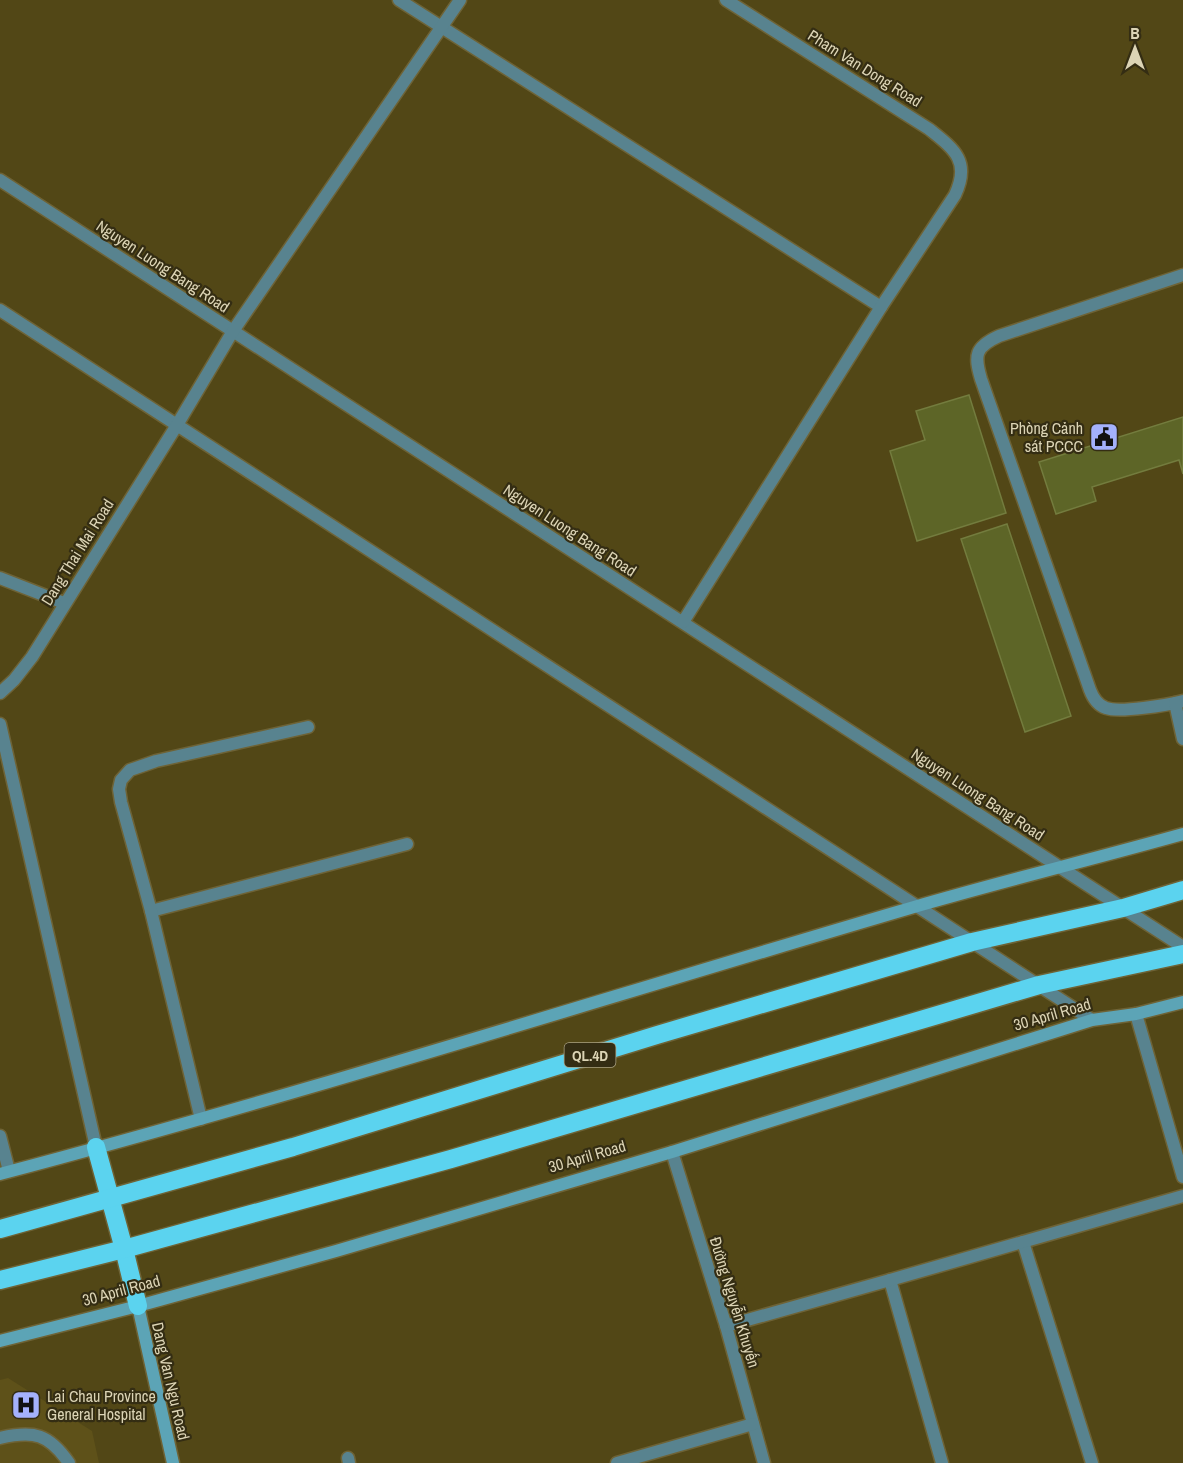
<svg xmlns="http://www.w3.org/2000/svg" width="1183" height="1463" viewBox="0 0 1183 1463" font-family="'Archivo Narrow',sans-serif">
<rect width="100%" height="100%" fill="#524716"/>
<path fill="#5e5119" d="M 8,1378 L 92,1431 L 99,1463 L 0,1463 L 0,1380 Z"/>
<g fill="#5d6527" stroke="#737c3e" stroke-width="1.5">
<path d="M 969,395 L 1006,513 L 917,541 L 890,451 L 925,440 L 916,411 Z"/>
<path d="M 1183,417 L 1183,474 L 1179,460 L 1092,487 L 1096,501 L 1056,514 L 1039,462 Z"/>
<path d="M 1007,524 L 1071,716 L 1025,732 L 961,539 Z"/>
</g>
<g fill="none" stroke-linecap="round" stroke-linejoin="round">
<g stroke="#6e6336" stroke-width="15">
<g id="lane">
<path d="M 1183,275 L 999,336 C 975,347 974,355 981,379 L 1090,690 C 1093,698 1097,705 1106,708 C 1120,713 1167,705 1183,701"/>
<path d="M 0,578 L 64,603"/>
<path d="M 1175,703 L 1183,739"/>
<path d="M 151,911 L 407,844"/>
<path d="M 201,1119 L 151,911 L 121,802 L 119,789 L 121,780 L 130,770 L 156,761 L 308,727"/>
<path d="M 0,1136 L 9,1171"/>
<path d="M 0,1438 C 34,1430 49,1434 69,1463"/>
</g>
</g>
<g stroke="#6e6336" stroke-width="15">
<g id="street">
<path d="M 399,0 L 881,307"/>
<path d="M 0,180 L 1183,947"/>
<path d="M 0,310 L 1092,1020"/>
<path d="M 683,622 L 881,307 L 955,195 C 971,161 954,149 929,129 L 726,0"/>
<path d="M 0,693 L 14,680 L 32,657 L 177,425 L 233,331 L 460,0"/>
<path d="M 0,724 L 96,1147"/>
<path d="M 1136,1014 L 1183,1177"/>
<path d="M 672,1152 L 726,1326 L 764,1463"/>
<path d="M 1023,1242 L 1092,1463"/>
<path d="M 890,1280 L 942,1463"/>
<path d="M 726,1326 L 890,1280 L 1183,1196"/>
<path d="M 348,1458 L 349,1463"/>
<path d="M 617,1463 L 753,1424"/>
</g>
</g>
<g stroke="#6e6336" stroke-width="15">
<g id="secondary">
<path d="M 0,1174 C 307,1093 610,996 914,907 C 1003,881 1094,859 1183,834"/>
<path d="M 138,1306 L 173,1463"/>
<path d="M 0,1341 L 138,1306 L 336,1251 L 672,1152 L 1092,1020 L 1136,1014 L 1183,1002"/>
</g>
</g>
<g stroke="#6e6336" stroke-width="21">
<g id="highway">
<path d="M 96,1147 L 124,1249 L 138,1306"/>
<path d="M 0,1229 L 293,1147 L 657,1035 L 972,942 L 1123,908 L 1183,890"/>
<path d="M 0,1280 L 124,1249 L 451,1159 L 1039,985 L 1183,954"/>
</g>
</g>
<use href="#lane" stroke="#58838f" stroke-width="12"/>
<use href="#street" stroke="#58838f" stroke-width="12"/>
<use href="#secondary" stroke="#5ca4b6" stroke-width="12"/>
<use href="#highway" stroke="#5bd3ef" stroke-width="18"/>
</g>
<defs>
<g id="civic-square" transform="scale(1.5)"><rect x="-9" y="-9" width="18" height="18" rx="4" fill="#a4b1fc" stroke="#342d13"/><path d="M-.6-6.5H3V-4.5H.6V-3L4-1V1h2V6H-6V1h2V-1L-.6-3ZM-1.2 2.5V6h2.4V2.5Z" fill="#111"/></g>
<g id="hospital-square" transform="scale(1.5)"><rect x="-9" y="-9" width="18" height="18" rx="4" fill="#a4b1fc" stroke="#342d13"/><path d="M-5-5h3v3.5h4V-5h3V5h-3V1.5h-4V5h-3Z" fill="#111"/></g>
</defs>
<g fill-rule="evenodd">
<use href="#civic-square" x="1104" y="437"/>
<use href="#hospital-square" x="26" y="1405"/>
</g>
<g text-anchor="middle" dominant-baseline="central" stroke-width="4.5" stroke-linejoin="round" paint-order="stroke">
<rect fill="#342d13" stroke="#aaa284" stroke-width="1.5" x="564.5" y="1043" width="51" height="24" rx="4.5"/>
<g font-size="15" font-weight="bold" fill="#dcd4b5">
<text x="590" y="1055">QL.4D</text>
</g>
<g font-size="16" fill="#dcd4b5" stroke="#342d13">
<text transform="translate(865 68) rotate(32)">Pham Van Dong Road</text>
<text transform="translate(163 266) rotate(33)">Nguyen Luong Bang Road</text>
<text transform="translate(570 530) rotate(33)">Nguyen Luong Bang Road</text>
<text transform="translate(77 552) rotate(-58)">Dang Thai Mai Road</text>
<text transform="translate(978 794) rotate(33)">Nguyen Luong Bang Road</text>
<text transform="translate(1052 1014) rotate(-16)">30 April Road</text>
<text transform="translate(587 1156) rotate(-16)">30 April Road</text>
<text transform="translate(121 1290) rotate(-15)">30 April Road</text>
<text transform="translate(735 1302) rotate(73)">Đường Nguyễn Khuyến</text>
<text transform="translate(171 1381) rotate(77)">Dang Van Ngu Road</text>
</g>
<g font-size="16" fill="#dcd4b5" stroke="#342d13" text-anchor="end">
<text x="1083" y="428">Phòng Cảnh<tspan x="1083" dy="18">sát PCCC</tspan></text>
<text x="47" y="1396" text-anchor="start">Lai Chau Province<tspan x="47" dy="18">General Hospital</tspan></text>
</g>
</g>
<g transform="translate(1135 48)" stroke="#342d13" stroke-width="4.5" paint-order="stroke">
<path d="M0-4.5L10 22L0 15L-10 22Z" fill="#dcd4b5"/>
<text y="-9" font-size="16" font-weight="bold" text-anchor="middle" fill="#dcd4b5">B</text>
</g>
</svg>
